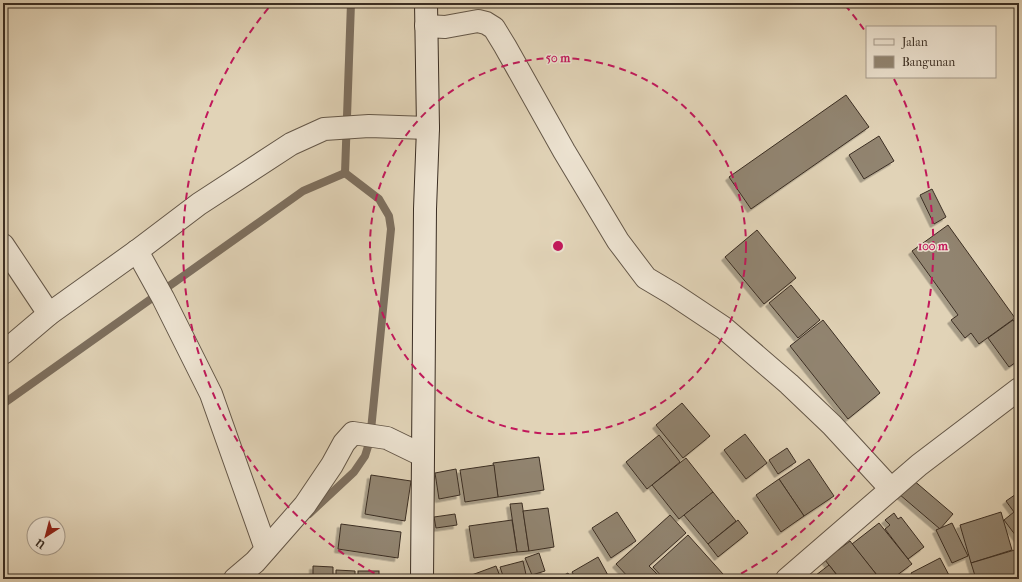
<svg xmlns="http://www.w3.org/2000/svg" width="1022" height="582" viewBox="0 0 1022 582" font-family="'IM FELL French Canon',serif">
<defs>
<filter id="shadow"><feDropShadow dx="-3.5" dy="3.5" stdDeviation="0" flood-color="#0004"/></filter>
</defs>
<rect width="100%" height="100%" fill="#e1d3b7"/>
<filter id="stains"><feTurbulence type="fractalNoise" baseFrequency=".005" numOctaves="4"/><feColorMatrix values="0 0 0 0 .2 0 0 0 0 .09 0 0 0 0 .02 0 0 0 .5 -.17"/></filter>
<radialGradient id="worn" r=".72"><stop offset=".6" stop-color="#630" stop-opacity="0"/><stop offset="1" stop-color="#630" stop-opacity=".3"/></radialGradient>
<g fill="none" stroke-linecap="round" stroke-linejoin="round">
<g stroke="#7d6f5e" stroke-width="8">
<path d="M 345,173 L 351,3"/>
<path d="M 3,404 L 303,191 L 345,173"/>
<path d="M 309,514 L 354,472 L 365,456 L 370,440 L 391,229 L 389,216 L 379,199 L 345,173"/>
</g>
</g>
<g fill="#918470" stroke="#3b2e23" filter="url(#shadow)">
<path d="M 846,95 L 869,127 L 751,209 L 729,177 Z"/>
<path d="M 879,136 L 894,161 L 864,179 L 849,155 Z"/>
<path d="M 932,189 L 946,217 L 934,224 L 920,195 Z"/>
<path d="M 948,225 L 1015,318 L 979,344 L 971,333 L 965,338 L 951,320 L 958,315 L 912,251 Z"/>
<path d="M 757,230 L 796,278 L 764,304 L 725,257 Z"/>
<path d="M 791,285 L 820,320 L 798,338 L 769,303 Z"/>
<path d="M 823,320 L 880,393 L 848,419 L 790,346 Z"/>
<path d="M 1013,320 L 1019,328 L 1019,360 L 1009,367 L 988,338 Z"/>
<path d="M 682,403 L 710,436 L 683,458 L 656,425 Z"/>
<path d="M 745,434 L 767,463 L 746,479 L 724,450 Z"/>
<path d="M 659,435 L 680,462 L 647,489 L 626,462 Z"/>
<path d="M 787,448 L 796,462 L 778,474 L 769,460 Z"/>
<path d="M 539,457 L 544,490 L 498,497 L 493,463 Z"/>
<path d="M 686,458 L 713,492 L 679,519 L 652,485 Z"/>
<path d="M 809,459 L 834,496 L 804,516 L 779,479 Z"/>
<path d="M 494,465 L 498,497 L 465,502 L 460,470 Z"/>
<path d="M 456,469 L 460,495 L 439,499 L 435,473 Z"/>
<path d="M 371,475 L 411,481 L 405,521 L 365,514 Z"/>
<path d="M 779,479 L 804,516 L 781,532 L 756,495 Z"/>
<path d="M 912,479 L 953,514 L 940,529 L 899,494 Z"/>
<path d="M 713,492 L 736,521 L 708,544 L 684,515 Z"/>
<path d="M 1019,492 L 1019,540 L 1004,520 L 1014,512 L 1006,501 Z"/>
<path d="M 522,503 L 529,551 L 517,552 L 510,504 Z"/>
<path d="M 548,508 L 554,547 L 529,551 L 523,511 Z"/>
<path d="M 617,512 L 636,541 L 611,558 L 592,528 Z"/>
<path d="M 1001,512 L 1012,550 L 971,563 L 960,525 Z"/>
<path d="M 894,513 L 898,519 L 901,517 L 924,547 L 908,559 L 885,529 L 890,525 L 885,520 Z"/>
<path d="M 455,514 L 457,525 L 436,528 L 434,517 Z"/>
<path d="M 670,515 L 686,533 L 649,566 L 662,579 L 630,579 L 616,564 Z"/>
<path d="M 512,520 L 517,552 L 474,558 L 469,526 Z"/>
<path d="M 738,520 L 748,533 L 718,557 L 708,544 Z"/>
<path d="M 879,523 L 912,564 L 892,579 L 880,579 L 852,544 Z"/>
<path d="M 952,523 L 968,556 L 952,563 L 936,530 Z"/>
<path d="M 341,524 L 401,532 L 398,558 L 338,549 Z"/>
<path d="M 688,535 L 723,574 L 718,579 L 664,579 L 653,567 Z"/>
<path d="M 850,541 L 880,579 L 840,579 L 825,560 Z"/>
<path d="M 1018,549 L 1019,579 L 976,579 L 971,563 Z"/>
<path d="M 539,553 L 545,571 L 532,575 L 525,558 Z"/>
<path d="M 598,557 L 610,579 L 576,579 L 572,572 Z"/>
<path d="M 940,558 L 951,579 L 914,579 L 911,573 Z"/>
<path d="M 523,561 L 527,579 L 504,579 L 500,567 Z"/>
<path d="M 829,565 L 840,579 L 811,579 Z"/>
<path d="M 313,566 L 333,567 L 333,579 L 313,579 Z"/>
<path d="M 496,566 L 501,579 L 470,579 L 469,576 Z"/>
<path d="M 336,570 L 355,571 L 355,579 L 336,579 Z"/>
<rect x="358" y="571" width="21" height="8"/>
<path d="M 568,573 L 571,579 L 557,579 Z"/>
</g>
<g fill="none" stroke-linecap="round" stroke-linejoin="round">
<g stroke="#645748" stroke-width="24">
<g id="street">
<path d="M 426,26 L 445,27 L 478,21 L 486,23 L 494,28 L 505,46 L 564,151 L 618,241 L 646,278 L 673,294 L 724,328 L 789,384 L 832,425 L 891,489"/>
<path d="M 3,245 L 49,314"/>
<path d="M 137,251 L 163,298 L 211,394 L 266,549"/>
<path d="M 3,353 L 49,314 L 137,251 L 199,204 L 291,144 L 324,129 L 369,126 L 428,128"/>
<path d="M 235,579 L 255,562 L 305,505 L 332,465 L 344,443 L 353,433 L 387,438 L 422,455"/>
<path d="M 787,579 L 919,465 L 1019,389"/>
</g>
</g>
<g stroke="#3b2e23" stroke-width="24">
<path id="secondary" d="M 422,579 L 425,209 L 428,128 L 426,3"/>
</g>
<use href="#street" stroke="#ece2d0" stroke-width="22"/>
<use href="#secondary" stroke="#ece2d0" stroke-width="22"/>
</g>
<g fill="none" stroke="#c2185b" stroke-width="2" stroke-dasharray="7 5">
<circle cx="558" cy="246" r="188"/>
<path d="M385 579A375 375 0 0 1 271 5M845 5A375 375 0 0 1 865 31M894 79A375 375 0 0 1 731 579"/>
</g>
<circle cx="558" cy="246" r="6" fill="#c2185b" stroke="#ece2d0" stroke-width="2"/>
<g font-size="12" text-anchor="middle" font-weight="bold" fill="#c2185b" stroke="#ece2d0" stroke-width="3" stroke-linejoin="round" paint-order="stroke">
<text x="558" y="62">50 m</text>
<text x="933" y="250">100 m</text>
</g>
<rect width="1022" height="582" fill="none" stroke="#e1d3b7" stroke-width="16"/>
<rect x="4" y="4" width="1014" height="574" fill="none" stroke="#3b2e23" stroke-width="2"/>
<rect x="8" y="8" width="1006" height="566" fill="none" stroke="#3b2e23"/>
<rect x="866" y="26" width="130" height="52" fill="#ece2d0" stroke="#a59a8b"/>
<rect x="874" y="39" width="20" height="6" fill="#ece2d0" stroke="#a59a8b"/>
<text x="902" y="46" font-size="12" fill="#3b2e23">Jalan</text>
<rect x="874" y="56" width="20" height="12" fill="#918470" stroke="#a59a8b"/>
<text x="902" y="66" font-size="12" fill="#3b2e23">Bangunan</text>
<g transform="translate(46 536) rotate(216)"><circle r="19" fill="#ece2d0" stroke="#a59a8b"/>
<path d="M0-3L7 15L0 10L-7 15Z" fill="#8f2418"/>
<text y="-6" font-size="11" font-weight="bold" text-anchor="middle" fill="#3b2e23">U</text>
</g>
<rect width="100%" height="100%" filter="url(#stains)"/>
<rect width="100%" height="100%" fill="url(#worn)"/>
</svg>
